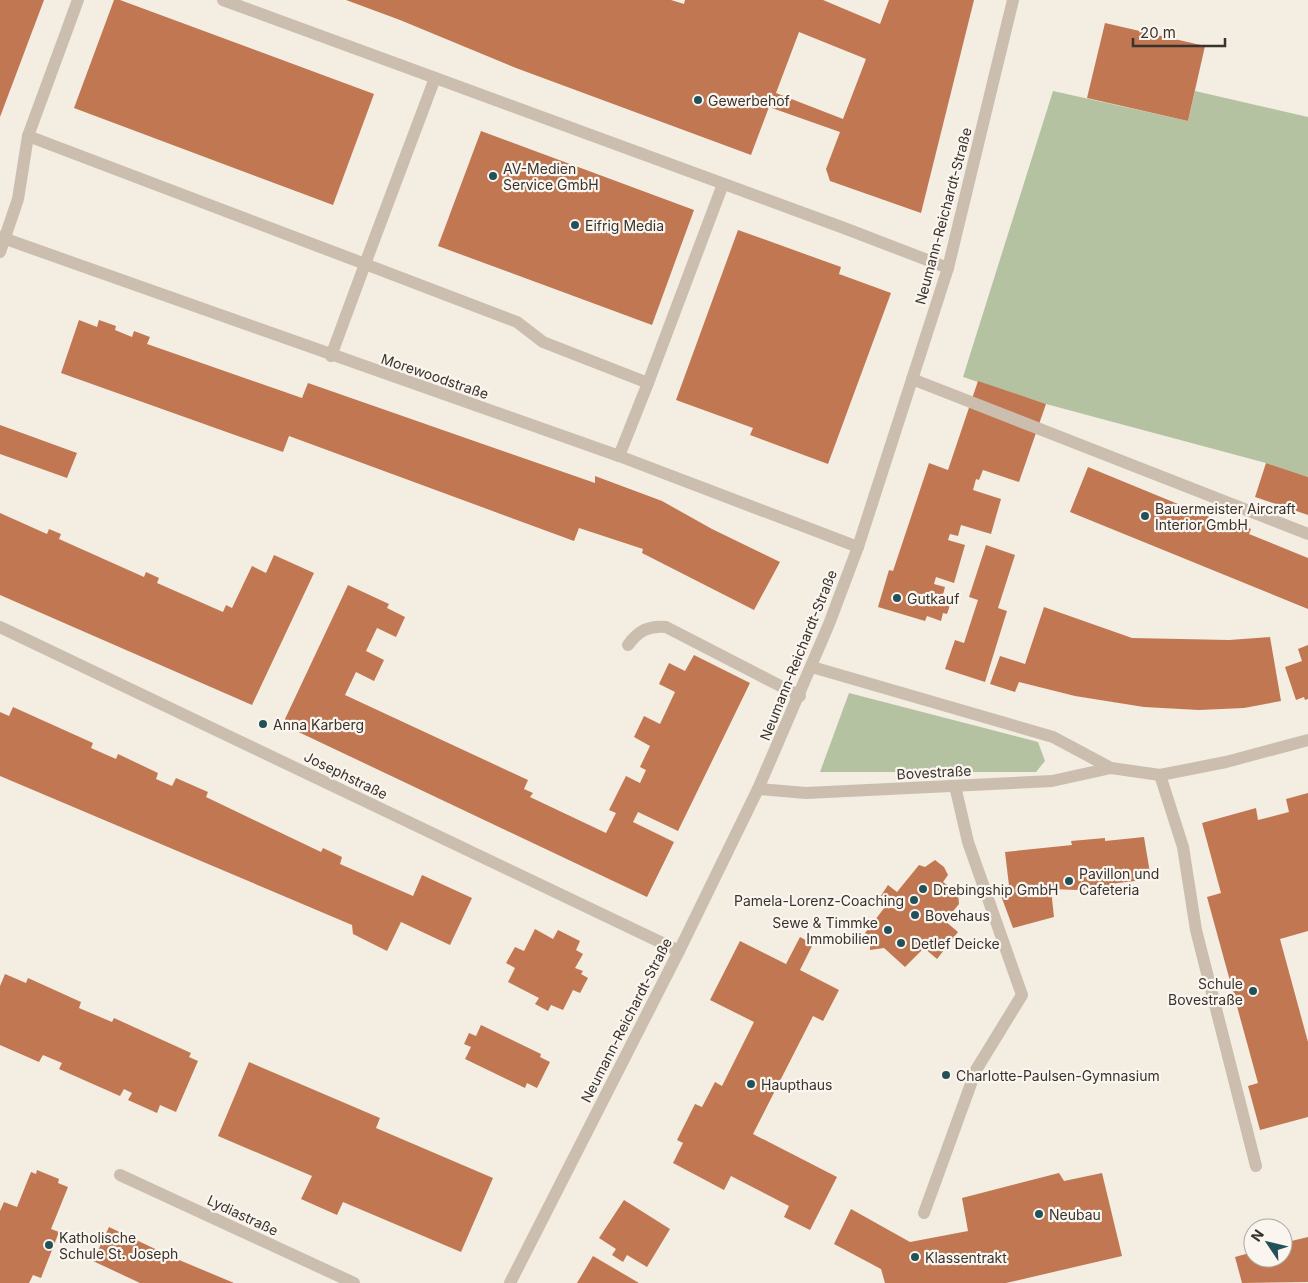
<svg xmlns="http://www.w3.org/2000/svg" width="1308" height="1283" viewBox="0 0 1308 1283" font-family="Inter,sans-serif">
<rect width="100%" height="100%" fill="#f3ede2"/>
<g fill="#b4c2a2">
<path d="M 1053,91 L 1188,121 L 1195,91 L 1308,117 L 1308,477 L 1266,463 L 1046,404 L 963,377 Z"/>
<path d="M 849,693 L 1038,742 L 1045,761 L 1036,772 L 820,772 Z"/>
</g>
<g fill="#c17852" fill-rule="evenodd">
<path d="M 0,0 L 44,0 L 0,117 Z"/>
<path d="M 114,0 L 120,0 L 374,94 L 333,205 L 74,108 Z"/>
<path d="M 346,0 L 671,0 L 684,4 L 685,0 L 823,0 L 880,24 L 889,0 L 974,0 L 921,213 L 830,181 L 826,169 L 840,132 L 769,107 L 751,155 L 516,68 L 400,20 ZM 799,32 L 866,59 L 843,119 L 776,93 Z"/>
<path d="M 1105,23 L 1205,46 L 1188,121 L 1087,98 Z"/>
<path d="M 481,131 L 694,210 L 652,325 L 438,246 Z"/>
<path d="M 738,230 L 841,267 L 839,274 L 891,293 L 828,464 L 750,435 L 753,428 L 676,400 Z"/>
<path d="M 79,320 L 97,327 L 99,320 L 116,326 L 115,330 L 132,337 L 134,331 L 150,337 L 147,344 L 302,398 L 308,383 L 595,483 L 595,476 L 662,501 L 712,529 L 780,562 L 754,610 L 642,553 L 643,549 L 579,528 L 574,541 L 289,436 L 283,452 L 61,373 Z"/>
<path d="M 978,381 L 1046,404 L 1019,482 L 983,470 L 979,480 L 976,479 L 973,490 L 1001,499 L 991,534 L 961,525 L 958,536 L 950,534 L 948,540 L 965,545 L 954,583 L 936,577 L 934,584 L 945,587 L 941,602 L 950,605 L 947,614 L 943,613 L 941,621 L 927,616 L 925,621 L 878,607 L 889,570 L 893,571 L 929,463 L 948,470 Z"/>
<path d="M 0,425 L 77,453 L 67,478 L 0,454 Z"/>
<path d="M 1266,463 L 1308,477 L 1308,515 L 1255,497 Z"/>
<path d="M 1088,467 L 1229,525 L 1231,521 L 1251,529 L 1249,534 L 1308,558 L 1308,609 L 1070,512 Z"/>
<path d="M 0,513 L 47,534 L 49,529 L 61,534 L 59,539 L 144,577 L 146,572 L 159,578 L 157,583 L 223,612 L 226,605 L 232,608 L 252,566 L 266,573 L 274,555 L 314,573 L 252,705 L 0,595 Z"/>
<path d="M 986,545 L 1015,555 L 998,608 L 1007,611 L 985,682 L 945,669 L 955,640 L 964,643 L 978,600 L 969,597 Z"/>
<path d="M 348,585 L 389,604 L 387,608 L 405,617 L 396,637 L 377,628 L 366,651 L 384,660 L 374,681 L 356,672 L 345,695 L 528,780 L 524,789 L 533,793 L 530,797 L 606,833 L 616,813 L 609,810 L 626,776 L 640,783 L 646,770 L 640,767 L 650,746 L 634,737 L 644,716 L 660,724 L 675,692 L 659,684 L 669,663 L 685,671 L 694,655 L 750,683 L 678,831 L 638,812 L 633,822 L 674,842 L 647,897 L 290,728 L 285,719 Z"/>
<path d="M 1044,607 L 1132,638 L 1229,640 L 1270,637 L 1281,701 L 1244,708 L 1199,710 L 1144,707 L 1075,696 L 1019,682 L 1015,692 L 990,684 L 1000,656 L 1025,664 Z"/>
<path d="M 1308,645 L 1308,699 L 1305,700 L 1304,697 L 1296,700 L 1285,667 L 1302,661 L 1298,649 Z"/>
<path d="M 13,707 L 93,743 L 91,748 L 116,759 L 118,754 L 158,773 L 156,779 L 172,786 L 176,778 L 208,792 L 206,797 L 321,852 L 323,848 L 342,857 L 340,864 L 413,896 L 422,875 L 472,898 L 450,945 L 401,922 L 387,951 L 353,934 L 352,925 L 0,776 L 0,712 L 9,716 Z"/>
<path d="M 1308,793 L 1308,931 L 1280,939 L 1308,1042 L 1308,1117 L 1260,1130 L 1248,1086 L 1258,1083 L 1207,897 L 1221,893 L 1202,823 L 1256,808 L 1258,820 L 1289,812 L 1286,799 Z"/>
<path d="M 1144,837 L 1151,879 L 1110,884 L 1110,887 L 1077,890 L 1051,889 L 1054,917 L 1013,928 L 1000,893 L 1010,894 L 1005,852 L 1072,845 L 1071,841 L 1105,838 L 1105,841 Z"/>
<path d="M 935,860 L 944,867 L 948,875 L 943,882 L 958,893 L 959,904 L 945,921 L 958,932 L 937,959 L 924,948 L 905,967 L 884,948 L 870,950 L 870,938 L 865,933 L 888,903 L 880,897 L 888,885 L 897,892 L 919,865 L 925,867 Z"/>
<path d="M 535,929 L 553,939 L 558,930 L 580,941 L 576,950 L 583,954 L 575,968 L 583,971 L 581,974 L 588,978 L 580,993 L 573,990 L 563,1010 L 551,1005 L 548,1011 L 535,1004 L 539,998 L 508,982 L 515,968 L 506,963 L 515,947 L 524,951 Z"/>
<path d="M 800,937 L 813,944 L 800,970 L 839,990 L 823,1021 L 813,1016 L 753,1134 L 837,1177 L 810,1230 L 784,1217 L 789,1206 L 731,1176 L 724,1190 L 673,1163 L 683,1143 L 677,1140 L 695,1104 L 702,1107 L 715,1082 L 722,1086 L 754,1022 L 710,1000 L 740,941 L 786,964 Z"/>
<path d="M 5,974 L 26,983 L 28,978 L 81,1002 L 79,1008 L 112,1022 L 114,1018 L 191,1053 L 189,1057 L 198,1061 L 176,1112 L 160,1105 L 157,1113 L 128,1100 L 132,1093 L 124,1089 L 120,1096 L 59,1069 L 62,1063 L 43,1055 L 39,1062 L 0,1045 L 0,986 Z"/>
<path d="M 481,1025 L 541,1054 L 540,1057 L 550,1062 L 537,1088 L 527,1083 L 525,1088 L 465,1059 L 471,1047 L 464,1044 L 469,1033 L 476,1036 Z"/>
<path d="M 249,1062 L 380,1118 L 376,1128 L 493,1178 L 461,1252 L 343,1202 L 337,1215 L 301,1199 L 312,1176 L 218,1136 Z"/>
<path d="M 37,1170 L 59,1179 L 58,1183 L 68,1187 L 51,1229 L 59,1232 L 41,1278 L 33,1275 L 29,1283 L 0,1283 L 0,1211 L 4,1202 L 17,1207 L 31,1172 L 36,1174 Z"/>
<path d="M 1059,1173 L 1064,1181 L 1102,1173 L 1122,1256 L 1006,1283 L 885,1283 L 881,1269 L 834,1244 L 851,1209 L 910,1242 L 968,1231 L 962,1198 Z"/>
<path d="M 624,1200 L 670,1229 L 647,1267 L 627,1255 L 623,1262 L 612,1255 L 616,1249 L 599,1238 Z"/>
<path d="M 109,1227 L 172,1257 L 234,1283 L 140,1283 L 93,1261 Z"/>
<path d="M 1308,1237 L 1308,1282 L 1242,1283 L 1235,1257 L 1253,1252 L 1253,1258 L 1283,1258 L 1283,1243 Z"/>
<path d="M 593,1256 L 639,1283 L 577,1283 Z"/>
</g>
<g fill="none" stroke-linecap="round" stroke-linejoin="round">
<g stroke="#cbbeae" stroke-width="12">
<path d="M 223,0 L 844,228 L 948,268"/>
<path d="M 435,78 L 365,264 L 517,322 L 543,342 L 648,383 L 619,456"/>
<path d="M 28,136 L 365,264 L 331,356"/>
<path d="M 0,237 L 619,456 L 858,547"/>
<path d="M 0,252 L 18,199 L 28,136 L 78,0"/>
<path d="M 912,379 L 1308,534"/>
<path d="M 648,383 L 723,184"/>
<path d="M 0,627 L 679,951"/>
<path d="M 628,645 C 638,631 649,625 666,627 L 800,696"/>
<path d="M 812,667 L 1053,737 L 1111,768"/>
<path d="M 1160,775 L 1183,847 L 1196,930 L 1256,1166"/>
<path d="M 758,789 L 806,793 L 1052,781 L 1111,768 L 1160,775 L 1226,762 L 1308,740"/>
<path d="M 120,1175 L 354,1283"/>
<path d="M 924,1213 L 976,1070 L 1022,995 L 968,842 L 955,786"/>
<path d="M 510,1283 L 679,951 L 758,789 L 829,624 L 858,547 L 948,268 L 1013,0"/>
</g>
</g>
<g fill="#23515a" stroke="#faf6ef" stroke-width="2">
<circle cx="698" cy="100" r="5"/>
<circle cx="493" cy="176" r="5"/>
<circle cx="575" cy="225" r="5"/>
<circle cx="1145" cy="516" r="5"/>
<circle cx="897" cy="598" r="5"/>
<circle cx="263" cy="724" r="5"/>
<circle cx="1069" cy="881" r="5"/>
<circle cx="923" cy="889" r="5"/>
<circle cx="914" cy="900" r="5"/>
<circle cx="915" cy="915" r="5"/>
<circle cx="888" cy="930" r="5"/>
<circle cx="901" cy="943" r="5"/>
<circle cx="1253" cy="991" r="5"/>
<circle cx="946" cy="1075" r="5"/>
<circle cx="751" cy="1084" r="5"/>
<circle cx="1039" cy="1214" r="5"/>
<circle cx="49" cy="1245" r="5"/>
<circle cx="915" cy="1257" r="5"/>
</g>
<g text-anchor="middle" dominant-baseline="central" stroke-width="4.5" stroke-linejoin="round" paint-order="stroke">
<g font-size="14" fill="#3a322c" stroke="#faf6ef" text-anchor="start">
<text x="708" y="100">Gewerbehof</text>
<text x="503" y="168">AV-Medien<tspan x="503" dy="16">Service GmbH</tspan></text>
<text x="585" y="225">Eifrig Media</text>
<text x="1155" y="508">Bauermeister Aircraft<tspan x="1155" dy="16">Interior GmbH</tspan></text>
<text x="907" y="598">Gutkauf</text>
<text x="273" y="724">Anna Karberg</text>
<text x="1079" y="873">Pavillon und<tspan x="1079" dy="16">Cafeteria</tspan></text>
<text x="933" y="889">Drebingship GmbH</text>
<text x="904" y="900" text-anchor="end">Pamela-Lorenz-Coaching</text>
<text x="925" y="915">Bovehaus</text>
<text x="878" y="922" text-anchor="end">Sewe &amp; Timmke<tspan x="878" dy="16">Immobilien</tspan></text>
<text x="911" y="943">Detlef Deicke</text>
<text x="1243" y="983" text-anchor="end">Schule<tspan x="1243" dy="16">Bovestraße</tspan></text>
<text x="956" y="1075">Charlotte-Paulsen-Gymnasium</text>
<text x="761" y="1084">Haupthaus</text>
<text x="1049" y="1214">Neubau</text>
<text x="59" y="1237">Katholische<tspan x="59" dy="16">Schule St. Joseph</tspan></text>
<text x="925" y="1257">Klassentrakt</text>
</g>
<g font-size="14" fill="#3a322c" stroke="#faf6ef">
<text transform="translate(943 216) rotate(-75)">Neumann-Reichardt-Straße</text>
<text transform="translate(435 376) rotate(19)">Morewoodstraße</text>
<text transform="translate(798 655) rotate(-68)">Neumann-Reichardt-Straße</text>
<text transform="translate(934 772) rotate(-3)">Bovestraße</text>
<text transform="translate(346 775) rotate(26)">Josephstraße</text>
<text transform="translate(626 1020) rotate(-63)">Neumann-Reichardt-Straße</text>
<text transform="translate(243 1215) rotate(25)">Lydiastraße</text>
</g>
</g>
<g transform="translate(1268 1243) rotate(305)"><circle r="24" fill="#faf6ef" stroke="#ada8a1"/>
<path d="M0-4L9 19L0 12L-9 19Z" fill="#23515a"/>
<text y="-8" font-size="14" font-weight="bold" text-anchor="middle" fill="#3a322c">N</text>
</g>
<path d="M1133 38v8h92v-8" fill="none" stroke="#3a322c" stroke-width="2.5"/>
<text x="1140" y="38" font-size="15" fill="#3a322c" stroke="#faf6ef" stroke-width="4" paint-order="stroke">20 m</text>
</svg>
